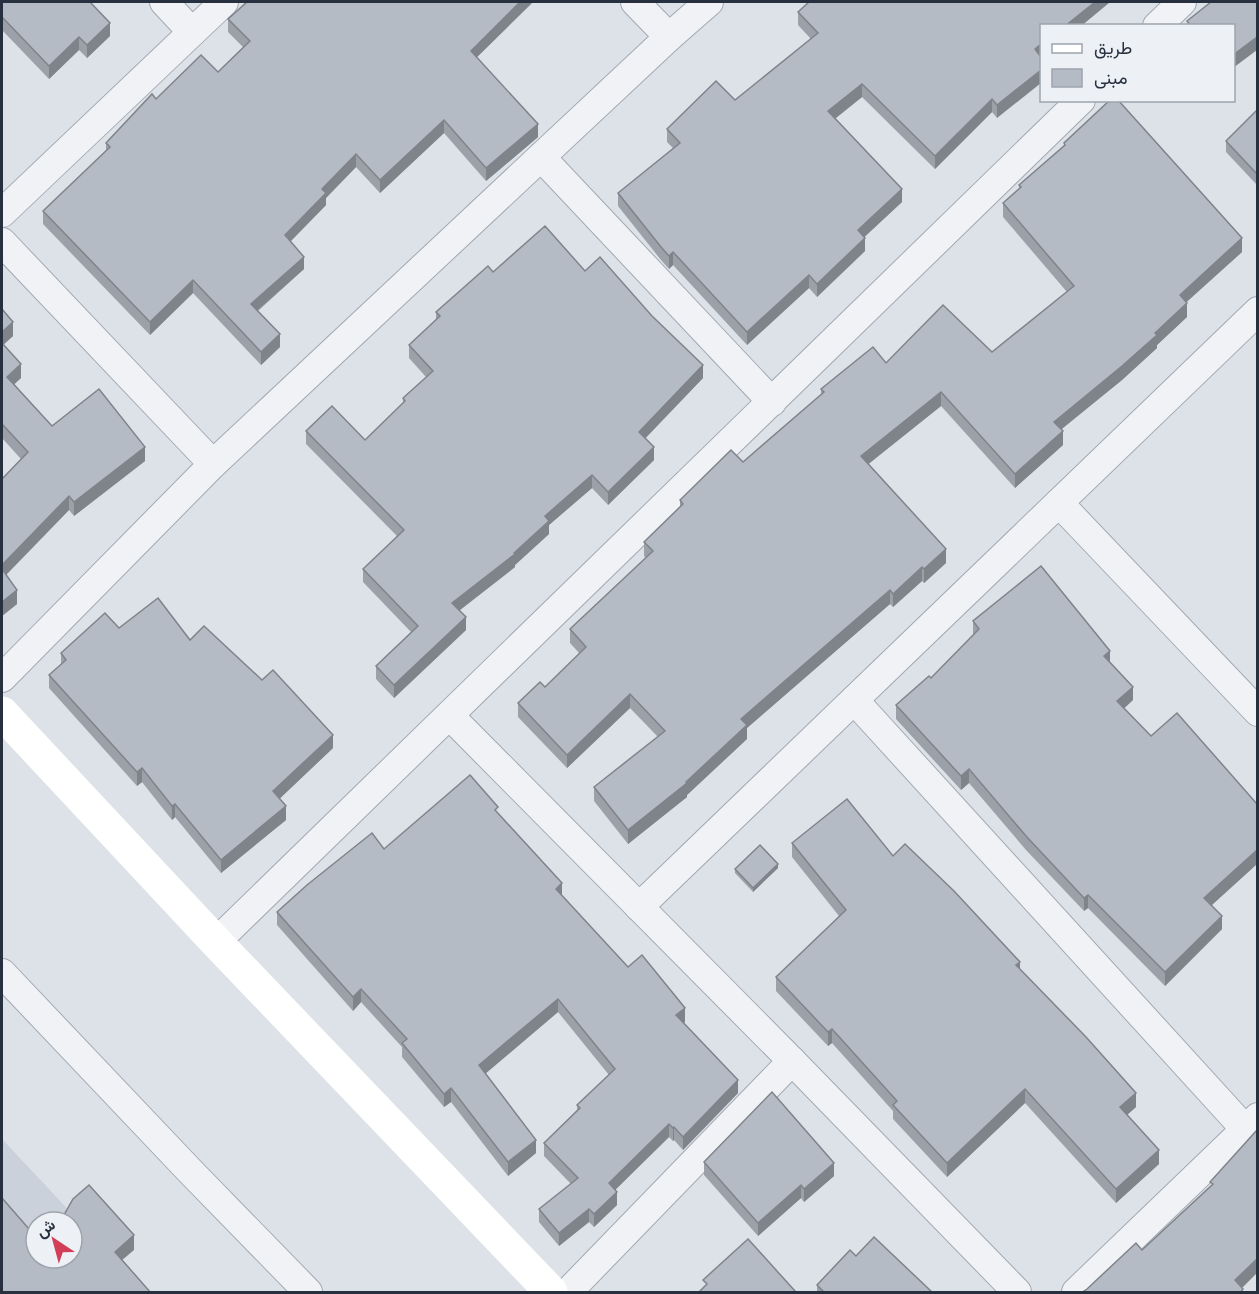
<svg xmlns="http://www.w3.org/2000/svg" width="1259" height="1294" viewBox="0 0 1259 1294" font-family="'Fira Sans Condensed',Vazirmatn,sans-serif">
<rect width="100%" height="100%" fill="#dde2e8"/>
<path fill="#cbd1da" fill-rule="evenodd" d="M 2,1139 L 106,1250 L 2,1292 ZM 36,1222 L 72,1222 L 72,1258 L 36,1258 Z"/>
<g fill="none" stroke-linecap="round" stroke-linejoin="round">
<g stroke="#a2a9b2" stroke-width="30">
<g id="street">
<path d="M 164,2 L 192,32"/>
<path d="M 635,2 L 669,37"/>
<path d="M 1157,26 L 1182,2"/>
<path d="M 541,157 L 772,402"/>
<path d="M 2,213 L 224,2"/>
<path d="M 2,242 L 213,464"/>
<path d="M 1059,503 L 1258,712"/>
<path d="M 2,678 L 213,464 L 669,37 L 709,2"/>
<path d="M 854,700 L 1245,1129"/>
<path d="M 450,716 L 792,1061 L 1017,1292"/>
<path d="M 639,907 L 1258,311"/>
<path d="M 216,942 L 1081,100"/>
<path d="M 2,973 L 189,1170 L 308,1292"/>
<path d="M 568,1292 L 792,1061"/>
<path d="M 1076,1292 L 1258,1117"/>
</g>
</g>
<use href="#street" stroke="#f0f2f6" stroke-width="28"/>
<path stroke="#fff" stroke-width="33" d="M 2,713 L 216,942 L 551,1292"/>
</g>
<g fill="#9ca1a9">
<path d="M 2,2 L 110,36 L 87,58 L 79,50 L 49,79 L 2,30 Z"/>
<path d="M 246,2 L 533,2 L 477,57 L 538,137 L 486,181 L 444,133 L 380,193 L 356,167 L 326,198 L 326,205 L 291,241 L 304,269 L 258,311 L 280,347 L 261,365 L 193,293 L 150,335 L 43,224 L 43,211 L 106,151 L 106,143 L 156,99 L 218,72 L 243,47 L 228,32 L 228,19 Z"/>
<path d="M 809,2 L 1110,2 L 1081,26 L 1041,26 L 997,118 L 992,112 L 935,169 L 862,97 L 835,119 L 902,202 L 864,237 L 865,251 L 817,297 L 809,288 L 747,345 L 673,265 L 669,269 L 661,260 L 618,206 L 618,193 L 673,148 L 667,142 L 667,129 L 735,100 L 811,39 L 798,25 L 798,12 Z"/>
<path d="M 1257,110 L 1257,185 L 1226,152 L 1226,141 Z"/>
<path d="M 1064,143 L 1242,252 L 1186,302 L 1187,317 L 1157,345 L 1157,348 L 1122,380 L 1062,429 L 1063,445 L 1015,488 L 941,406 L 868,464 L 946,563 L 924,583 L 922,581 L 893,607 L 890,604 L 747,728 L 747,739 L 687,795 L 687,797 L 628,844 L 594,801 L 594,787 L 658,737 L 630,708 L 567,768 L 518,717 L 518,703 L 545,687 L 580,654 L 570,643 L 570,629 L 646,558 L 644,556 L 644,542 L 680,508 L 680,500 L 743,462 L 821,395 L 821,389 L 886,363 L 992,352 L 1067,292 L 1003,217 L 1003,203 L 1019,189 L 1019,185 L 1064,147 Z"/>
<path d="M 585,271 L 703,378 L 645,438 L 654,460 L 608,505 L 592,488 L 549,525 L 549,534 L 515,565 L 515,567 L 459,611 L 466,630 L 394,698 L 376,679 L 376,666 L 411,632 L 363,582 L 363,569 L 397,536 L 306,444 L 306,431 L 365,440 L 403,403 L 403,398 L 426,377 L 409,358 L 409,345 L 436,320 L 436,312 L 493,272 Z"/>
<path d="M 2,309 L 13,336 L 3,345 L 21,378 L 14,384 L 52,426 L 145,461 L 74,516 L 69,510 L 6,575 L 17,604 L 2,616 L 2,479 L 21,459 L 2,438 Z"/>
<path d="M 973,621 L 1110,662 L 1133,700 L 1124,708 L 1257,864 L 1212,905 L 1222,929 L 1165,986 L 1088,908 L 1084,911 L 1026,850 L 969,783 L 961,790 L 896,719 L 896,705 L 931,678 L 973,635 Z"/>
<path d="M 119,628 L 190,640 L 333,748 L 279,799 L 286,820 L 221,873 L 175,817 L 172,820 L 142,782 L 137,786 L 49,688 L 49,675 L 61,665 L 61,653 Z"/>
<path d="M 498,813 L 562,896 L 628,967 L 685,1022 L 683,1023 L 738,1093 L 683,1150 L 674,1140 L 673,1141 L 669,1137 L 615,1190 L 617,1205 L 594,1227 L 589,1222 L 559,1246 L 539,1222 L 539,1209 L 571,1184 L 544,1156 L 544,1143 L 577,1110 L 577,1105 L 609,1075 L 558,1012 L 485,1074 L 536,1153 L 508,1176 L 451,1102 L 444,1107 L 402,1057 L 402,1047 L 361,1002 L 353,1011 L 277,925 L 277,912 L 384,849 Z"/>
<path d="M 792,843 L 893,856 L 1020,970 L 1136,1107 L 1127,1115 L 1159,1164 L 1116,1203 L 1025,1103 L 947,1177 L 893,1119 L 893,1111 L 832,1043 L 828,1046 L 776,991 L 776,977 L 839,916 L 792,857 Z"/>
<path d="M 778,868 L 753,892 L 735,873 L 735,869 Z"/>
<path d="M 704,1162 L 834,1176 L 804,1202 L 801,1198 L 758,1236 L 704,1175 Z"/>
<path d="M 856,1256 L 933,1293 L 817,1293 L 817,1285 Z"/>
</g>
<g fill="#7f838a">
<path d="M 520,2 L 533,2 L 471,63 L 471,51 Z"/>
<path d="M 1095,2 L 1110,2 L 1081,26 L 1065,26 Z"/>
<path d="M 110,23 L 110,36 L 87,58 L 87,45 Z"/>
<path d="M 79,37 L 79,50 L 49,79 L 49,66 Z"/>
<path d="M 1257,37 L 1257,50 L 1233,68 L 1233,55 Z"/>
<path d="M 1041,44 L 1041,57 L 1035,49 Z"/>
<path d="M 1041,70 L 1041,83 L 997,118 L 997,105 Z"/>
<path d="M 862,84 L 862,97 L 828,124 L 828,111 Z"/>
<path d="M 992,99 L 992,112 L 935,169 L 935,156 Z"/>
<path d="M 444,120 L 444,133 L 380,193 L 380,180 Z"/>
<path d="M 538,124 L 538,137 L 486,181 L 486,168 Z"/>
<path d="M 356,154 L 356,167 L 326,198 L 326,205 L 285,247 L 285,235 L 322,189 Z"/>
<path d="M 902,189 L 902,202 L 858,243 L 858,230 Z"/>
<path d="M 865,238 L 865,251 L 817,297 L 817,284 Z"/>
<path d="M 1242,238 L 1242,252 L 1180,308 L 1180,295 Z"/>
<path d="M 673,252 L 673,265 L 669,269 L 669,256 Z"/>
<path d="M 304,257 L 304,269 L 251,316 L 251,304 Z"/>
<path d="M 809,275 L 809,288 L 747,345 L 747,332 Z"/>
<path d="M 193,280 L 193,293 L 150,335 L 150,322 Z"/>
<path d="M 1187,303 L 1187,317 L 1157,345 L 1157,348 L 1122,380 L 1054,435 L 1054,422 Z"/>
<path d="M 13,322 L 13,336 L 2,346 L 2,332 Z"/>
<path d="M 280,334 L 280,347 L 261,365 L 261,352 Z"/>
<path d="M 21,364 L 21,378 L 7,391 L 7,377 Z"/>
<path d="M 703,365 L 703,378 L 639,445 L 639,432 Z"/>
<path d="M 941,392 L 941,406 L 861,470 L 861,456 Z"/>
<path d="M 1063,431 L 1063,445 L 1015,488 L 1015,474 Z"/>
<path d="M 145,447 L 145,461 L 74,516 L 74,502 Z"/>
<path d="M 654,447 L 654,460 L 608,505 L 608,492 Z"/>
<path d="M 592,475 L 592,488 L 549,525 L 549,534 L 515,565 L 515,567 L 452,616 L 452,603 L 514,553 L 545,516 Z"/>
<path d="M 69,496 L 69,510 L 2,579 L 2,565 Z"/>
<path d="M 946,549 L 946,563 L 924,583 L 924,569 Z"/>
<path d="M 922,567 L 922,581 L 893,607 L 893,594 Z"/>
<path d="M 17,590 L 17,604 L 2,616 L 2,602 Z"/>
<path d="M 890,590 L 890,604 L 747,728 L 747,739 L 687,795 L 687,797 L 628,844 L 628,830 L 686,782 L 741,719 Z"/>
<path d="M 466,617 L 466,630 L 394,698 L 394,685 Z"/>
<path d="M 1110,651 L 1110,665 L 1104,656 Z"/>
<path d="M 1133,687 L 1133,700 L 1117,715 L 1117,701 Z"/>
<path d="M 630,694 L 630,708 L 567,768 L 567,755 Z"/>
<path d="M 333,735 L 333,748 L 273,805 L 273,791 Z"/>
<path d="M 142,768 L 142,782 L 137,786 L 137,772 Z"/>
<path d="M 969,769 L 969,783 L 961,790 L 961,776 Z"/>
<path d="M 175,804 L 175,817 L 172,820 L 172,806 Z"/>
<path d="M 286,806 L 286,820 L 221,873 L 221,860 Z"/>
<path d="M 1257,850 L 1257,864 L 1204,912 L 1204,898 Z"/>
<path d="M 778,864 L 778,868 L 753,892 L 753,888 Z"/>
<path d="M 562,883 L 562,896 L 556,889 Z"/>
<path d="M 1088,895 L 1088,908 L 1084,911 L 1084,898 Z"/>
<path d="M 1222,916 L 1222,929 L 1165,986 L 1165,972 Z"/>
<path d="M 1020,962 L 1020,976 L 1016,965 Z"/>
<path d="M 361,989 L 361,1002 L 353,1011 L 353,997 Z"/>
<path d="M 558,999 L 558,1012 L 479,1079 L 479,1065 Z"/>
<path d="M 685,1008 L 685,1022 L 676,1029 L 676,1015 Z"/>
<path d="M 832,1029 L 832,1043 L 828,1046 L 828,1032 Z"/>
<path d="M 738,1080 L 738,1093 L 683,1150 L 683,1137 Z"/>
<path d="M 451,1088 L 451,1102 L 444,1107 L 444,1094 Z"/>
<path d="M 1025,1089 L 1025,1103 L 947,1177 L 947,1163 Z"/>
<path d="M 1136,1093 L 1136,1107 L 1120,1121 L 1120,1107 Z"/>
<path d="M 669,1124 L 669,1137 L 609,1196 L 609,1183 Z"/>
<path d="M 674,1127 L 674,1140 L 673,1141 L 673,1128 Z"/>
<path d="M 536,1140 L 536,1153 L 508,1176 L 508,1162 Z"/>
<path d="M 1159,1150 L 1159,1164 L 1116,1203 L 1116,1189 Z"/>
<path d="M 834,1163 L 834,1176 L 804,1202 L 804,1189 Z"/>
<path d="M 801,1185 L 801,1198 L 758,1236 L 758,1223 Z"/>
<path d="M 617,1192 L 617,1205 L 594,1227 L 594,1214 Z"/>
<path d="M 589,1209 L 589,1222 L 559,1246 L 559,1233 Z"/>
<path d="M 134,1235 L 134,1250 L 115,1266 L 115,1252 Z"/>
<path d="M 1257,1259 L 1257,1273 L 1237,1293 L 1235,1280 Z"/>
</g>
<g fill="#b5bbc5" stroke="#7f838a" stroke-width="1.5">
<path d="M 2,2 L 90,2 L 110,23 L 87,45 L 79,37 L 49,66 L 2,17 Z"/>
<path d="M 247,2 L 520,2 L 471,51 L 538,124 L 486,168 L 444,120 L 380,180 L 356,154 L 322,189 L 326,193 L 285,235 L 304,257 L 251,304 L 280,334 L 261,352 L 193,280 L 150,322 L 43,211 L 110,147 L 106,143 L 152,94 L 156,99 L 201,55 L 218,72 L 250,41 L 228,19 Z"/>
<path d="M 809,2 L 1095,2 L 1065,26 L 1041,26 L 1041,44 L 1035,49 L 1041,57 L 1041,70 L 997,105 L 992,99 L 935,156 L 862,84 L 828,111 L 902,189 L 858,230 L 865,238 L 817,284 L 809,275 L 747,332 L 673,252 L 669,256 L 661,247 L 618,193 L 680,143 L 667,129 L 716,81 L 735,100 L 818,33 L 798,12 Z"/>
<path d="M 1211,2 L 1257,2 L 1257,37 L 1233,55 L 1233,26 L 1191,26 L 1187,21 Z"/>
<path d="M 1110,100 L 1118,100 L 1242,238 L 1180,295 L 1187,303 L 1155,333 L 1157,335 L 1122,366 L 1054,422 L 1063,431 L 1015,474 L 941,392 L 861,456 L 946,549 L 924,569 L 922,567 L 893,594 L 890,590 L 741,719 L 747,725 L 686,782 L 687,783 L 628,830 L 594,787 L 665,731 L 630,694 L 567,755 L 518,703 L 540,682 L 545,687 L 586,647 L 570,629 L 653,551 L 644,542 L 683,504 L 680,500 L 731,450 L 743,462 L 824,392 L 821,389 L 873,347 L 886,363 L 943,305 L 992,352 L 1074,286 L 1003,203 L 1021,187 L 1019,185 L 1065,145 L 1064,143 Z"/>
<path d="M 1257,110 L 1257,174 L 1226,141 Z"/>
<path d="M 545,226 L 585,271 L 600,257 L 652,316 L 703,365 L 639,432 L 654,447 L 608,492 L 592,475 L 545,516 L 549,521 L 514,553 L 515,554 L 452,603 L 466,617 L 394,685 L 376,666 L 418,626 L 363,569 L 404,530 L 306,431 L 332,406 L 365,440 L 405,401 L 403,398 L 433,371 L 409,345 L 440,316 L 436,312 L 488,266 L 493,272 Z"/>
<path d="M 2,309 L 13,322 L 2,332 Z"/>
<path d="M 2,343 L 21,364 L 7,377 L 52,426 L 99,389 L 145,447 L 74,502 L 69,496 L 2,565 L 2,479 L 28,452 L 2,424 Z"/>
<path d="M 1041,566 L 1110,651 L 1104,656 L 1133,687 L 1117,701 L 1151,736 L 1177,713 L 1257,804 L 1257,850 L 1204,898 L 1222,916 L 1165,972 L 1088,895 L 1084,898 L 1026,836 L 969,769 L 961,776 L 896,705 L 929,676 L 931,678 L 979,629 L 973,621 Z"/>
<path d="M 2,569 L 17,590 L 2,602 Z"/>
<path d="M 158,598 L 190,640 L 204,626 L 262,680 L 273,670 L 333,735 L 273,791 L 286,806 L 221,860 L 175,804 L 172,806 L 142,768 L 137,772 L 49,675 L 66,660 L 61,653 L 105,613 L 119,628 Z"/>
<path d="M 470,775 L 498,807 L 495,810 L 562,883 L 556,889 L 628,967 L 642,955 L 685,1008 L 676,1015 L 738,1080 L 683,1137 L 674,1127 L 673,1128 L 669,1124 L 609,1183 L 617,1192 L 594,1214 L 589,1209 L 559,1233 L 539,1209 L 578,1178 L 544,1143 L 580,1108 L 577,1105 L 615,1069 L 558,999 L 479,1065 L 536,1140 L 508,1162 L 451,1088 L 444,1094 L 402,1043 L 407,1039 L 361,989 L 353,997 L 277,912 L 307,885 L 372,833 L 384,849 Z"/>
<path d="M 847,799 L 893,856 L 905,844 L 954,891 L 1020,962 L 1016,965 L 1086,1037 L 1136,1093 L 1120,1107 L 1159,1150 L 1116,1189 L 1025,1089 L 947,1163 L 893,1105 L 897,1101 L 832,1029 L 828,1032 L 776,977 L 846,910 L 792,843 Z"/>
<path d="M 760,845 L 778,864 L 753,888 L 735,869 Z"/>
<path d="M 772,1092 L 834,1163 L 804,1189 L 801,1185 L 758,1223 L 704,1162 Z"/>
<path d="M 1257,1130 L 1257,1259 L 1235,1280 L 1243,1289 L 1240,1293 L 1081,1293 L 1087,1289 L 1136,1243 L 1142,1250 L 1213,1184 L 1210,1182 Z"/>
<path d="M 89,1185 L 134,1235 L 115,1252 L 151,1293 L 2,1293 L 2,1198 L 36,1237 L 36,1258 L 72,1258 L 72,1222 L 60,1222 L 73,1199 Z"/>
<path d="M 874,1237 L 933,1293 L 825,1293 L 817,1285 L 850,1250 L 856,1256 Z"/>
<path d="M 748,1239 L 795,1291 L 793,1293 L 698,1293 L 707,1284 L 703,1280 Z"/>
</g>
<rect width="1259" height="1294" fill="none" stroke="#26303f" stroke-width="6"/>
<rect x="1040" y="24" width="195" height="78" fill="#edf1f5" stroke="#9da4ac" stroke-width="1.5"/>
<rect x="1052" y="44" width="30" height="9" fill="#ffffff" stroke="#9da4ac" stroke-width="1.5"/>
<text x="1094" y="54" font-size="18" fill="#26303f">طريق</text>
<rect x="1052" y="69" width="30" height="18" fill="#b5bbc5" stroke="#9da4ac" stroke-width="1.5"/>
<text x="1094" y="84" font-size="18" fill="#26303f">مبنى</text>
<g transform="translate(54 1240) rotate(324)"><circle r="28" fill="#edf1f5" stroke="#9da4ac" stroke-width="1.5"/>
<path d="M0-4.5L10 22L0 15L-10 22Z" fill="#d23d58"/>
<text y="-9" font-size="16" font-weight="bold" text-anchor="middle" fill="#26303f">ش</text>
</g>
</svg>
